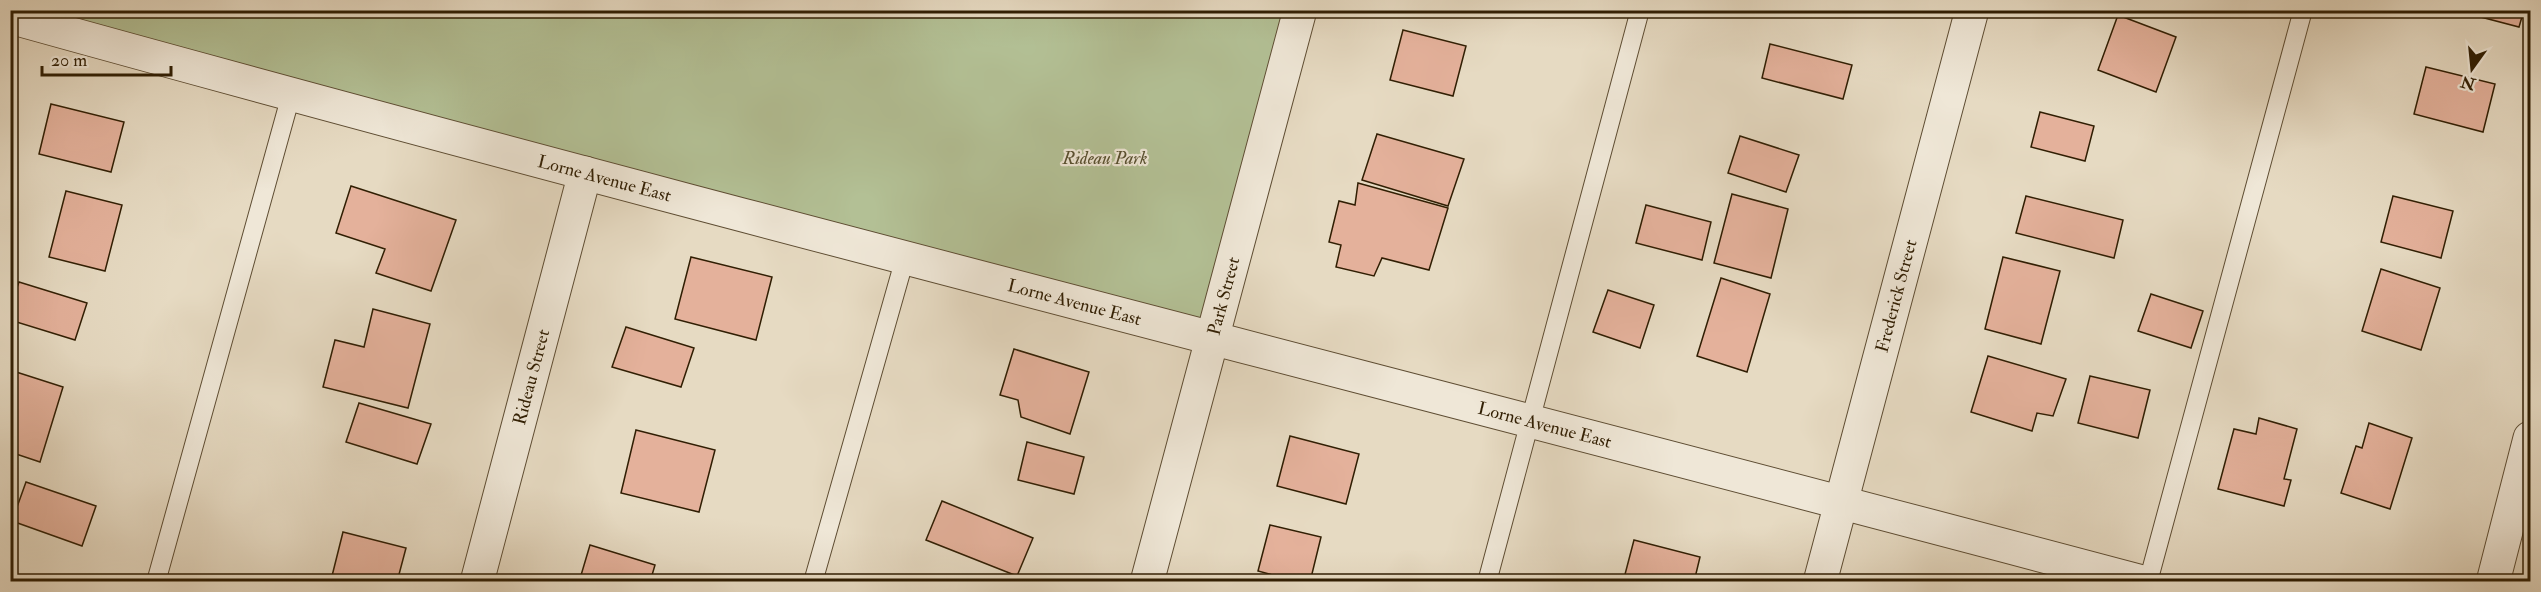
<svg xmlns="http://www.w3.org/2000/svg" width="2541" height="592" viewBox="0 0 2541 592" font-family="'IM FELL Double Pica',serif">
<rect width="100%" height="100%" fill="#e6dac2"/>
<filter id="stains"><feTurbulence type="fractalNoise" baseFrequency=".00333" numOctaves="4"/><feColorMatrix values="0 0 0 0 .2 0 0 0 0 .09 0 0 0 0 .02 0 0 0 .5 -.17"/></filter>
<radialGradient id="worn" r=".72"><stop offset=".6" stop-color="#630" stop-opacity="0"/><stop offset="1" stop-color="#630" stop-opacity=".3"/></radialGradient>
<path fill="#b3c095" stroke="#726f4c" stroke-width="1.5" d="M 10,11 L 1300,11 L 1211,339 Z"/>
<g fill="#e4b19b" stroke="#301e03" stroke-width="1.5">
<path d="M 2454,10 L 2524,10 L 2519,27 Z"/>
<path d="M 2118,15 L 2176,37 L 2156,92 L 2098,70 Z"/>
<path d="M 1403,30 L 1466,46 L 1453,96 L 1390,80 Z"/>
<path d="M 1770,44 L 1852,65 L 1843,99 L 1762,78 Z"/>
<path d="M 2426,67 L 2495,84 L 2483,132 L 2414,114 Z"/>
<path d="M 51,104 L 124,122 L 111,172 L 39,154 Z"/>
<path d="M 2040,112 L 2094,126 L 2085,161 L 2031,147 Z"/>
<path d="M 1377,134 L 1464,159 L 1448,206 L 1362,180 Z"/>
<path d="M 1740,136 L 1799,155 L 1786,192 L 1728,173 Z"/>
<path d="M 1358,183 L 1448,208 L 1429,270 L 1382,258 L 1374,276 L 1336,267 L 1341,245 L 1329,242 L 1339,201 L 1355,205 Z"/>
<path d="M 351,186 L 456,220 L 431,291 L 376,273 L 385,249 L 336,233 Z"/>
<path d="M 66,191 L 122,205 L 105,271 L 49,257 Z"/>
<path d="M 1732,194 L 1788,209 L 1771,278 L 1714,263 Z"/>
<path d="M 2026,196 L 2123,220 L 2114,258 L 2016,233 Z"/>
<path d="M 2393,196 L 2453,211 L 2441,258 L 2381,242 Z"/>
<path d="M 1646,205 L 1711,222 L 1702,260 L 1636,243 Z"/>
<path d="M 691,257 L 772,277 L 756,340 L 675,319 Z"/>
<path d="M 2003,257 L 2060,271 L 2041,344 L 1985,329 Z"/>
<path d="M 2381,269 L 2440,288 L 2421,350 L 2362,331 Z"/>
<path d="M 1721,278 L 1770,294 L 1747,372 L 1697,356 Z"/>
<path d="M 19,282 L 87,303 L 75,340 L 10,320 L 10,307 Z"/>
<path d="M 1608,290 L 1654,305 L 1640,348 L 1593,332 Z"/>
<path d="M 2151,294 L 2203,311 L 2191,348 L 2138,331 Z"/>
<path d="M 373,309 L 430,324 L 408,408 L 323,387 L 335,340 L 364,347 Z"/>
<path d="M 626,327 L 694,348 L 681,387 L 612,367 Z"/>
<path d="M 1014,349 L 1089,372 L 1070,434 L 1021,417 L 1018,400 L 1000,395 Z"/>
<path d="M 1988,356 L 2066,379 L 2053,416 L 2037,413 L 2032,431 L 1971,412 Z"/>
<path d="M 10,370 L 63,387 L 40,462 L 10,452 Z"/>
<path d="M 2090,376 L 2150,390 L 2138,438 L 2078,423 Z"/>
<path d="M 359,403 L 431,424 L 417,464 L 346,442 Z"/>
<path d="M 2259,418 L 2297,429 L 2284,479 L 2291,480 L 2284,506 L 2218,489 L 2234,429 L 2256,434 Z"/>
<path d="M 2369,423 L 2412,438 L 2390,509 L 2341,493 L 2356,446 L 2362,448 Z"/>
<path d="M 636,430 L 715,450 L 699,512 L 621,493 Z"/>
<path d="M 1290,436 L 1359,454 L 1346,504 L 1277,486 Z"/>
<path d="M 1027,442 L 1084,457 L 1074,494 L 1018,480 Z"/>
<path d="M 26,482 L 96,506 L 82,546 L 12,521 Z"/>
<path d="M 942,501 L 1033,538 L 1017,576 L 926,540 Z"/>
<path d="M 1270,525 L 1321,537 L 1310,582 L 1299,582 L 1258,571 Z"/>
<path d="M 343,532 L 406,548 L 397,582 L 355,582 L 332,576 Z"/>
<path d="M 1634,540 L 1700,557 L 1694,582 L 1623,582 Z"/>
<path d="M 590,545 L 655,565 L 650,582 L 579,582 Z"/>
</g>
<g fill="none" stroke-linecap="round" stroke-linejoin="round">
<g stroke="#5e4d33" stroke-width="20">
<g id="service">
<path d="M 156,582 L 291,95"/>
<path d="M 813,582 L 905,258"/>
<path d="M 1487,582 L 1640,10"/>
<path d="M 2148,582 L 2303,10"/>
</g>
</g>
<g stroke="#5e4d33" stroke-width="35">
<g id="minor">
<path id="s1" d="M 10,17 C 719,214 1432,393 2142,582"/>
<path id="s2" d="M 477,582 L 585,173"/>
<path id="s3" d="M 1147,582 L 1300,10"/>
<path id="s4" d="M 1820,582 L 1972,10"/>
<path d="M 2493,582 L 2530,438"/>
</g>
</g>
<use href="#service" stroke="#efe7d7" stroke-width="18"/>
<use href="#minor" stroke="#efe7d7" stroke-width="33"/>
</g>
<g text-anchor="middle" dominant-baseline="central" stroke-width="4.5" stroke-linejoin="round" paint-order="stroke">
<g font-size="18" font-style="italic" fill="#574f2f" stroke="#efe7d7">
<text x="1105" y="158">Rideau Park</text>
</g>
<g font-size="18" fill="#301e03" stroke="#efe7d7">
<text stroke="none"><textPath href="#s1" startOffset="616">Lorne Avenue East</textPath></text>
<text stroke="none"><textPath href="#s3" startOffset="296">Park Street</textPath></text>
<text stroke="none"><textPath href="#s4" startOffset="296">Frederick Street</textPath></text>
<text stroke="none"><textPath href="#s1" startOffset="1102">Lorne Avenue East</textPath></text>
<text stroke="none"><textPath href="#s2" startOffset="212">Rideau Street</textPath></text>
<text stroke="none"><textPath href="#s1" startOffset="1588">Lorne Avenue East</textPath></text>
</g>
</g>
<rect width="2541" height="592" fill="none" stroke="#e6dac2" stroke-width="36"/>
<rect x="12" y="12" width="2517" height="568" fill="none" stroke="#301e03" stroke-width="3"/>
<rect x="18" y="18" width="2505" height="556" fill="none" stroke="#301e03" stroke-width="1.5"/>
<g transform="translate(2472 69) rotate(195)" stroke="#efe7d7" stroke-width="4.5" paint-order="stroke">
<path d="M0-4.5L10 22L0 15L-10 22Z" fill="#301e03"/>
<text y="-9" font-size="16" font-weight="bold" text-anchor="middle" fill="#301e03">N</text>
</g>
<path d="M42 66v9h129v-9" fill="none" stroke="#301e03" stroke-width="3"/>
<text x="51" y="66" font-size="18" fill="#301e03" stroke="#efe7d7" stroke-width="4.5" paint-order="stroke">20 m</text>
<rect width="100%" height="100%" filter="url(#stains)"/>
<rect width="100%" height="100%" fill="url(#worn)"/>
</svg>
